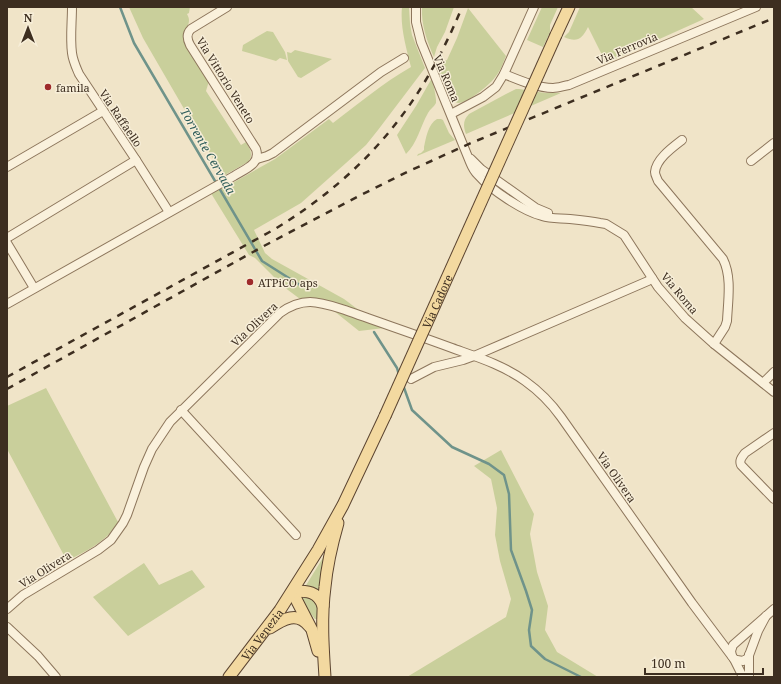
<svg xmlns="http://www.w3.org/2000/svg" width="781" height="684" viewBox="0 0 781 684" font-family="'Noto Serif',serif">
<rect width="100%" height="100%" fill="#f0e4c8"/>
<g fill="#c9cf9b">
<path d="M 129,7 L 190,7 L 189,13 L 187,14 C 194,26 180,29 185,44 L 209,81 L 206,91 L 241,145 L 246,142 C 250,149 254,155 248,162 L 223,176 L 143,38 Z"/>
<path d="M 402,7 L 409,7 L 410,24 L 412,35 L 425,68 L 378,130 L 366,145 L 346,163 L 301,203 L 254,230 L 265,253 L 272,259 L 344,299 L 372,320 L 393,327 L 359,331 L 324,303 L 304,302 L 284,287 L 255,258 L 249,255 L 209,190 L 226,181 L 229,185 L 275,159 L 329,119 L 333,123 C 358,104 383,83 411,67 C 406,47 400,27 402,7 Z"/>
<path d="M 422,7 L 454,7 L 445,32 L 437,47 L 434,57 C 427,41 421,25 422,7 Z"/>
<path d="M 542,7 L 558,7 L 550,25 L 550,32 L 543,47 L 527,40 Z"/>
<path d="M 580,7 L 691,7 L 704,19 L 606,63 L 588,27 C 582,39 577,43 564,37 L 569,32 Z"/>
<path d="M 468,8 L 506,56 C 503,63 501,70 496,76 C 491,84 468,103 458,103 C 455,102 453,101 450,98 L 437,68 L 440,62 L 444,61 L 447,60 L 457,38 Z"/>
<path d="M 267,31 L 273,32 L 285,52 L 287,60 L 280,58 L 276,61 L 242,51 L 243,45 Z"/>
<path d="M 295,50 L 332,59 L 301,78 L 298,77 L 288,61 L 287,52 L 291,53 Z"/>
<path d="M 432,78 C 433,83 437,100 436,103 C 434,107 430,109 428,113 C 421,125 417,144 406,154 L 397,135 L 416,106 Z"/>
<path d="M 516,89 L 519,89 L 545,93 L 561,93 L 466,134 C 463,126 463,120 469,114 L 506,94 Z"/>
<path d="M 437,119 L 441,119 L 443,120 L 449,133 L 455,140 L 417,156 L 418,154 L 421,153 L 424,150 L 424,147 C 426,138 428,124 437,119 Z"/>
<path d="M 46,388 L 118,522 C 114,527 111,533 106,537 C 95,547 80,554 67,561 L 7,449 L 7,406 Z"/>
<path d="M 501,450 L 534,514 L 530,534 L 537,572 L 548,606 L 545,630 L 557,652 L 598,677 L 407,677 L 506,617 L 511,599 L 500,561 L 495,535 L 497,508 L 491,479 L 474,466 Z"/>
<path d="M 324,556 L 320,592 L 305,587 Z"/>
<path d="M 144,563 L 159,585 L 192,570 L 205,587 L 128,636 L 93,597 Z"/>
<path d="M 300,595 L 308,595 L 318,603 L 318,619 L 315,619 L 307,609 Z"/>
</g>
<g fill="none" stroke-linecap="round" stroke-linejoin="round">
<g stroke="#6f938a" stroke-width="2.5">
<path d="M 120,7 L 134,43 L 262,261 L 303,287"/>
<path d="M 374,332 L 397,368 L 399,375"/>
<path d="M 403,385 L 412,410 L 452,447 L 489,464 L 504,475 L 509,494 L 511,550 L 526,591 L 532,610 L 529,630 L 531,646 L 545,659 L 581,677"/>
</g>
<g stroke="#8d765c" stroke-width="10">
<g id="minor">
<path d="M 72,7 C 72,22 70,38 72,53 C 73,61 76,67 79,74 L 136,160 L 169,212"/>
<path d="M 416,7 L 416,22 L 421,42 L 470,162 C 472,167 474,171 478,175 C 491,190 523,211 542,216 C 551,219 560,218 570,219 C 580,220 590,221 600,223 L 606,224 L 624,235 L 658,287 L 685,318 L 714,344 L 774,392"/>
<path d="M 504,74 C 519,80 537,88 553,88 C 558,88 563,86 569,85 L 756,7"/>
<path d="M 451,114 L 483,97 L 496,87 L 504,74 L 534,7"/>
<path d="M 682,140 C 673,147 656,159 655,172 C 655,175 657,178 658,181 L 723,259 C 732,277 728,300 727,321 L 725,327 L 714,344"/>
<path d="M 257,159 L 267,156 L 273,153 L 381,72 L 404,58"/>
<path d="M 471,159 L 481,169 L 536,208 L 548,213"/>
<path d="M 751,161 L 774,143"/>
<path d="M 7,167 L 103,111"/>
<path d="M 7,238 L 136,160"/>
<path d="M 7,243 L 34,288"/>
<path d="M 7,304 L 234,176 C 245,169 261,164 256,149 L 190,45 C 187,39 186,34 191,29 L 227,7"/>
<path d="M 411,379 L 434,367 L 463,360 L 474,356 L 648,281 L 652,278"/>
<path d="M 763,383 L 774,372"/>
<path d="M 181,410 L 296,535"/>
<path d="M 774,433 L 745,453 C 742,457 739,460 741,465 L 774,499"/>
<path d="M 7,609 L 23,595 L 98,550 L 111,540 L 123,523 L 127,515 L 144,467 L 152,449 L 170,422 L 280,313 C 304,296 319,302 345,310 C 381,323 417,335 452,348 C 477,357 503,365 525,381 C 539,391 551,403 561,417 L 692,603 L 734,659 L 737,660 L 743,661 L 748,658 L 758,631 L 766,616"/>
<path d="M 7,627 L 38,656 L 56,677"/>
<path d="M 732,656 L 731,651 L 733,645 L 774,609"/>
<path d="M 734,659 L 743,677"/>
<path d="M 749,677 L 749,655"/>
</g>
</g>
<g stroke="#5b4430" stroke-width="13">
<g id="major">
<path d="M 556,35 L 569,7"/>
<path d="M 293,591 L 297,601 L 312,630 L 318,651"/>
<path d="M 293,591 C 307,591 318,591 323,606"/>
<path d="M 270,628 C 283,619 298,611 309,626"/>
<path id="s1" d="M 229,677 L 280,610 L 318,550 L 343,505 L 385,416"/>
<path d="M 325,677 C 323,647 321,617 325,587 C 327,565 332,544 338,523"/>
</g>
</g>
<use href="#minor" stroke="#faf1dc" stroke-width="8"/>
<use href="#major" stroke="#f3d9a0" stroke-width="11"/>
<g stroke="#3d2e20" stroke-width="2.5" stroke-dasharray="7 7" stroke-linecap="butt">
<path d="M 7,377 L 275,229 C 366,173 422,105 462,7"/>
<path d="M 7,389 L 262,247 L 357,197 L 407,172 L 471,143 L 774,18"/>
</g>
<g stroke="#5b4430" stroke-width="13" stroke-linecap="butt">
<g id="major-bridge">
<path id="s2" d="M 385,416 L 556,35"/>
</g>
</g>
<use href="#major-bridge" stroke="#f3d9a0" stroke-width="11"/>
</g>
<g fill="#9e2a2b" stroke="#f7eed8" stroke-width="1.5">
<circle cx="48" cy="87" r="4"/>
<circle cx="250" cy="282" r="4"/>
</g>
<g text-anchor="middle" dominant-baseline="central" stroke-width="3" stroke-linejoin="round" paint-order="stroke">
<g font-size="11" fill="#3d2e20" stroke="#f7eed8">
<text transform="translate(627 48) rotate(-23)">Via Ferrovia</text>
<text transform="translate(447 78) rotate(67)">Via Roma</text>
<text transform="translate(226 80) rotate(58)">Via Vittorio Veneto</text>
<text transform="translate(121 118) rotate(56)">Via Raffaello</text>
<text transform="translate(680 293) rotate(50)">Via Roma</text>
<text stroke="none"><textPath href="#s2" startOffset="126">Via Cadore</textPath></text>
<text transform="translate(254 324) rotate(-43)">Via Olivera</text>
<text transform="translate(617 477) rotate(55)">Via Olivera</text>
<text transform="translate(45 569) rotate(-32)">Via Olivera</text>
<text stroke="none"><textPath href="#s1" startOffset="54">Via Venezia</textPath></text>
</g>
<g font-size="11" fill="#3d2e20" stroke="#f7eed8" text-anchor="start">
<text x="56" y="87">famila</text>
<text x="258" y="282">ATPiCO aps</text>
</g>
<g font-size="12" font-style="italic" fill="#2f5d5a" stroke="#f7eed8">
<text transform="translate(208 151) rotate(60)">Torrente Cervada</text>
</g>
</g>
<rect width="781" height="684" fill="none" stroke="#3d2e20" stroke-width="16"/>
<g transform="translate(28 28)" stroke="#f7eed8" stroke-width="3" paint-order="stroke">
<path d="M0-3L7 15L0 10L-7 15Z" fill="#3d2e20"/>
<text y="-6" font-size="11" font-weight="bold" text-anchor="middle" fill="#3d2e20">N</text>
</g>
<path d="M645 668v6h118v-6" fill="none" stroke="#3d2e20" stroke-width="2"/>
<text x="651" y="668" font-size="12" fill="#3d2e20" stroke="#f7eed8" stroke-width="3" paint-order="stroke">100 m</text>
</svg>
